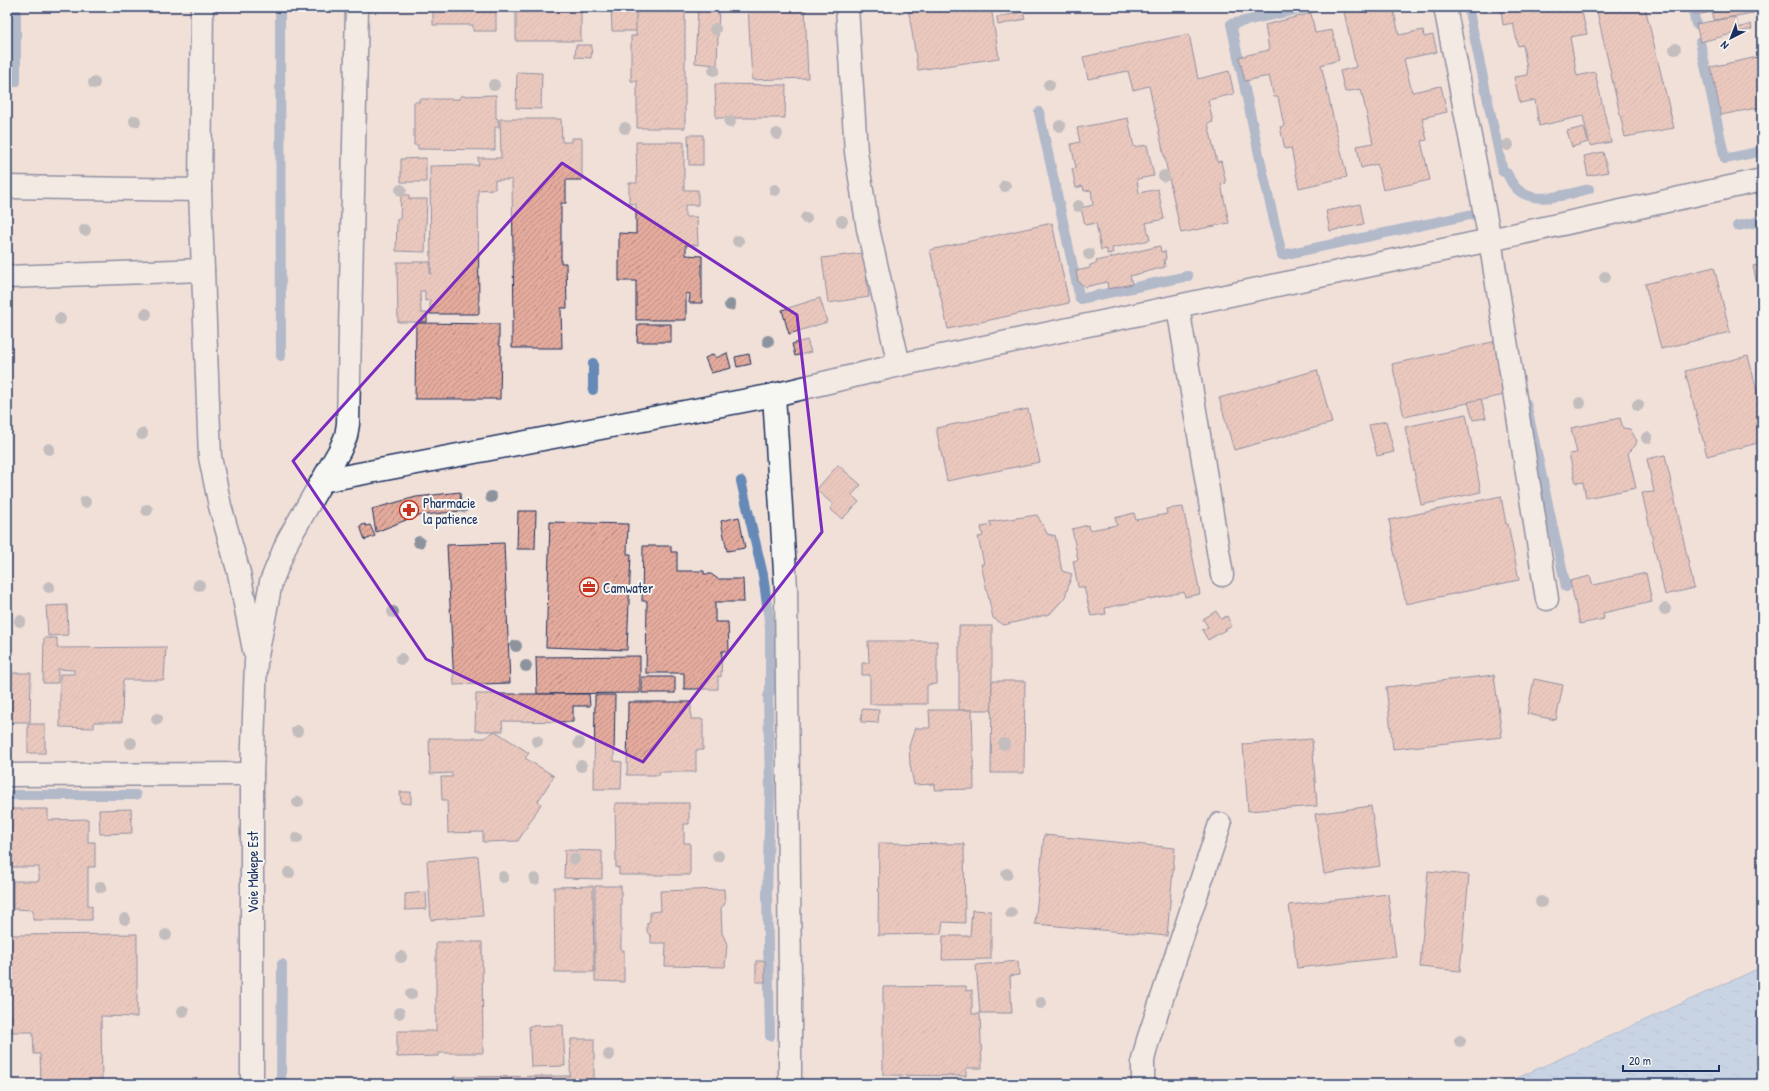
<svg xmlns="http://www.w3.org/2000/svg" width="1769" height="1091" viewBox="0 0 1769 1091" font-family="'Patrick Hand',sans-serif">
<defs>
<pattern id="water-ripples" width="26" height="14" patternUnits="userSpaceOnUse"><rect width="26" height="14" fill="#98c5f2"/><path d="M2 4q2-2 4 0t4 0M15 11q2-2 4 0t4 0" fill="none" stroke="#7ba0c7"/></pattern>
<pattern id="building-hatch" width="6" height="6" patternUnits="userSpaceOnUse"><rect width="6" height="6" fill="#e4ab9d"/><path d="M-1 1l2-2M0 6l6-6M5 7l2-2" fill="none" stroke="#b88c83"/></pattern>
</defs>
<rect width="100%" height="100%" fill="#f1e0d8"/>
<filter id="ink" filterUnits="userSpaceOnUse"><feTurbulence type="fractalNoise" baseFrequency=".025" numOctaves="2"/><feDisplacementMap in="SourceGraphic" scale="8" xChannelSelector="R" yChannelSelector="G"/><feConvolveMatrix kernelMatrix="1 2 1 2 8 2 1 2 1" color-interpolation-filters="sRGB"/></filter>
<g filter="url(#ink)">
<path fill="url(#water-ripples)" stroke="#6689b7" d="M 1762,967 L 1762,1084 L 1504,1084 Z"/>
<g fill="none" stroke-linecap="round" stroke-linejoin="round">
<g stroke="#6689b7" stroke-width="10">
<path d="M 280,7 L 281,356"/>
<path d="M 1468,7 L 1503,172 L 1507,173 C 1521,211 1559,196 1589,189"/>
<path d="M 1692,7 L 1696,24"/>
<path d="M 1304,8 L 1231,24 L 1263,173 L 1282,255 L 1474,214"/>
<path d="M 1700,42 L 1725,159 L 1762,151"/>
<path d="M 7,82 L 16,82 L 16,7"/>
<path d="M 1039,112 L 1080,299 L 1188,276"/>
<path d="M 1737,226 L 1762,221"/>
<path d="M 593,390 L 593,363"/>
<path d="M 1526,403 L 1566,587"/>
<path d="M 741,481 L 763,575 L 770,627 L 770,692 L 768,696 L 770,790 L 767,896 L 770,1036"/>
<path d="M 13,795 L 136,795"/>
<path d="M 281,1084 L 282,964"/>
</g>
</g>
<g fill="url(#building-hatch)" stroke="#1b2f5e">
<path d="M 433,7 L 496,7 L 496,31 L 473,31 L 473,25 L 433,25 Z"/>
<rect x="516" y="7" width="65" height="34"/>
<path d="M 611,7 L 636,7 L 637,31 L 612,31 Z"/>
<path d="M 636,7 L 685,7 L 685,128 L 637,128 L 637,81 L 631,81 L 631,36 L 636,36 Z"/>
<path d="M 698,7 L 719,7 L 717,65 L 695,63 Z"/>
<path d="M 748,7 L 805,7 L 808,78 L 752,80 Z"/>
<path d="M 908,7 L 991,7 L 999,58 L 918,70 Z"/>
<path d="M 1343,7 L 1393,7 L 1399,35 L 1423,30 L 1424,37 L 1433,35 L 1437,52 L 1404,59 L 1412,92 L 1441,86 L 1447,112 L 1422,118 L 1427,140 L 1421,141 L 1430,180 L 1383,190 L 1377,164 L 1361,168 L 1357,146 L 1373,143 L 1361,89 L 1345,92 L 1340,71 L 1356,67 Z"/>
<path d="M 1509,7 L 1564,7 L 1565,11 L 1581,8 L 1587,34 L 1570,37 L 1577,76 L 1595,72 L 1611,142 L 1590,146 L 1583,116 L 1539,126 L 1535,100 L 1520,103 L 1514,77 L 1528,75 L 1523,45 L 1518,46 L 1513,23 L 1503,25 L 1501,11 L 1509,9 Z"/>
<path d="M 1596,7 L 1645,7 L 1674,128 L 1625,137 Z"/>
<path d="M 1694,7 L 1752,7 L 1753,13 L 1714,20 L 1712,12 L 1695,15 Z"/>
<path d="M 1023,12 L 1025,19 L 998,25 L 997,17 Z"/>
<path d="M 1311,13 L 1315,33 L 1332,30 L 1339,60 L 1321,65 L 1347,177 L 1299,188 L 1291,148 L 1285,149 L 1280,127 L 1284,126 L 1278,97 L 1274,97 L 1269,76 L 1245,81 L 1239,57 L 1269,50 L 1265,25 Z"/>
<path d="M 1735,17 L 1738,28 L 1751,24 L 1752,29 L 1700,42 L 1696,24 Z"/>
<path d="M 1189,34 L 1198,79 L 1229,71 L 1234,94 L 1208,100 L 1213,122 L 1208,123 L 1217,162 L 1221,161 L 1226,183 L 1221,184 L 1229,223 L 1181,233 L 1149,86 L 1133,90 L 1128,71 L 1088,79 L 1083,57 Z"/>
<path d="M 576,45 L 592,45 L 591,58 L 575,57 Z"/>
<path d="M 1762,56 L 1762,107 L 1721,115 L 1711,67 Z"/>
<path d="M 517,72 L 542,73 L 541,109 L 516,108 Z"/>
<path d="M 715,84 L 786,85 L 785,118 L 716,118 Z"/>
<path d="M 496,95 L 496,118 L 498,119 L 499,127 L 495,127 L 495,150 L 418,149 L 418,145 L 414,145 L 414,102 L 419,102 L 419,99 L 460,99 L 460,96 Z"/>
<path d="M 1128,118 L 1134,147 L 1147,145 L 1154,176 L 1137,179 L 1139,193 L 1158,189 L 1164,219 L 1146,223 L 1150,240 L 1112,248 L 1113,253 L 1107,254 L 1107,249 L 1101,250 L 1096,223 L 1085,225 L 1081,208 L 1093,205 L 1091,190 L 1084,191 L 1083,186 L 1076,188 L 1072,169 L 1076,168 L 1071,144 L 1080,142 L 1077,128 Z"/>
<path d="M 500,119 L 561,119 L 562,142 L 571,142 L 571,138 L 582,138 L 582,180 L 566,180 L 566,203 L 561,203 L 561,263 L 566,263 L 567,308 L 561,308 L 562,348 L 512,348 L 512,321 L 514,320 L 512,180 L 495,180 L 495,189 L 478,190 L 479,314 L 430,314 L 430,300 L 425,301 L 425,291 L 420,291 L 421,313 L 427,313 L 427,322 L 398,322 L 397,262 L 430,262 L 430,274 L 431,274 L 430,166 L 479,165 L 478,158 L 501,158 Z"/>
<path d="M 1584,127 L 1588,142 L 1572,147 L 1567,131 Z"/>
<path d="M 688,135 L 703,135 L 703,165 L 689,165 Z"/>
<path d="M 636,142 L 684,142 L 684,190 L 698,190 L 698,205 L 685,205 L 685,217 L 697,217 L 698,245 L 686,245 L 686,255 L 702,256 L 702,303 L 689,303 L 690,294 L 686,293 L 686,320 L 636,320 L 636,281 L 619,281 L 619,233 L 636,234 L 636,204 L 629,204 L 629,183 L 637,183 Z"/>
<path d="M 1603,152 L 1608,172 L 1588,176 L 1584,156 Z"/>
<path d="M 426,158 L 426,182 L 401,182 L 401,159 Z"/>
<path d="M 401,195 L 409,195 L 409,199 L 427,199 L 425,252 L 396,251 L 397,219 L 400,219 Z"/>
<path d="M 1360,204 L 1364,224 L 1330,231 L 1326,211 Z"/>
<path d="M 1052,223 L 1069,303 L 948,329 L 930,250 Z"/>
<path d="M 1160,246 L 1161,252 L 1165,251 L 1166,259 L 1164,260 L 1165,267 L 1130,276 L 1132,284 L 1108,289 L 1107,282 L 1085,287 L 1078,281 L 1076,271 L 1090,268 L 1090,265 L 1097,263 L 1096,261 Z"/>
<path d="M 863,253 L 869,297 L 828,303 L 822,258 Z"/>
<path d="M 1762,264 L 1762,307 L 1753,266 Z"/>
<path d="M 1714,267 L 1730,332 L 1661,349 L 1645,284 Z"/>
<path d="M 820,298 L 827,322 L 789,334 L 782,310 Z"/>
<path d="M 416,323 L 499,324 L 499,345 L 501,346 L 500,399 L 415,399 Z"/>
<path d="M 638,324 L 671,324 L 671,342 L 637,342 Z"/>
<path d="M 807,340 L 811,352 L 795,356 L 792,344 Z"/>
<path d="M 1497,341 L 1509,394 L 1404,417 L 1392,364 Z"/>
<path d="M 727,353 L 731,368 L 711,373 L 705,358 L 714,354 L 716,358 Z"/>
<path d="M 749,354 L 751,364 L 737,367 L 735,357 Z"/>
<path d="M 1748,356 L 1762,410 L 1762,442 L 1707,456 L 1685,371 Z"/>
<path d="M 1317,370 L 1332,423 L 1234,450 L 1219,398 Z"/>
<path d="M 1481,399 L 1486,418 L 1473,420 L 1468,402 Z"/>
<path d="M 1028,409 L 1040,462 L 947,481 L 936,428 Z"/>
<path d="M 1466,414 L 1481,492 L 1421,505 L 1405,427 Z"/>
<path d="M 1620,418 L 1623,428 L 1630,429 L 1637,441 L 1635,446 L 1628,453 L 1636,488 L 1586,498 L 1583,482 L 1576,483 L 1569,454 L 1577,453 L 1571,428 Z"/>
<path d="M 1386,421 L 1394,452 L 1377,456 L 1369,425 Z"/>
<path d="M 1665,455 L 1694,588 L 1665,595 L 1642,493 L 1654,492 L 1647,459 Z"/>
<path d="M 838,465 L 861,485 L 852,495 L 859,502 L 842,519 L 830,509 L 833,504 L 816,490 Z"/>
<path d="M 460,492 L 461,511 L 416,516 L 376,532 L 372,509 L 416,497 Z"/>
<path d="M 1501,496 L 1506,524 L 1508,524 L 1519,580 L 1406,604 L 1393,547 L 1394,547 L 1389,520 Z"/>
<path d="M 1183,507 L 1200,594 L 1185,597 L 1184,592 L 1105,608 L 1106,614 L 1091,616 L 1084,587 L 1078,587 L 1073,561 L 1078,560 L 1072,529 L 1088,525 L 1089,530 L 1117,525 L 1115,518 L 1134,513 L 1136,520 L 1167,514 L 1166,509 Z"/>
<path d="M 518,511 L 536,511 L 535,549 L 517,549 Z"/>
<path d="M 1037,515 L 1048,535 L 1051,534 L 1051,536 L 1055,535 L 1062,571 L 1072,574 L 1065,597 L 1050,614 L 1004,625 L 993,618 L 981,564 L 984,564 L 978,537 L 983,536 L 981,527 L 992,525 L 989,522 Z"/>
<path d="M 739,517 L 745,548 L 727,551 L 721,521 Z"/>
<path d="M 550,522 L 628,524 L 627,554 L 631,554 L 627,650 L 546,647 Z"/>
<path d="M 365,524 L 366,526 L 370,525 L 375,536 L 365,540 L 360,526 Z"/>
<path d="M 504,543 L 510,683 L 454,685 L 447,545 Z"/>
<path d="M 643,546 L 671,546 L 671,552 L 677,552 L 677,571 L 704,571 L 704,574 L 711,574 L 718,579 L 743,579 L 744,602 L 715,602 L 715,622 L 728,622 L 729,651 L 722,651 L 721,677 L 718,676 L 718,689 L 684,689 L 684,673 L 646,673 L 647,601 L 642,601 Z"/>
<path d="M 1646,573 L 1652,602 L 1603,613 L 1604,619 L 1580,624 L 1570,581 L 1590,576 L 1593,585 Z"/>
<path d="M 67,605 L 68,635 L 48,636 L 46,606 Z"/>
<path d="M 1216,611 L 1221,619 L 1227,616 L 1232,626 L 1208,640 L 1202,630 L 1208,627 L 1203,619 Z"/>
<rect x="959" y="626" width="33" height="84"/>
<path d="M 44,638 L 57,638 L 57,648 L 166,647 L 164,680 L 123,680 L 122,722 L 94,722 L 94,728 L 60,727 L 60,674 L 74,674 L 74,670 L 58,669 L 58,683 L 43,683 Z"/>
<path d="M 868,641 L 937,641 L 937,684 L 927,685 L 927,704 L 870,704 L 870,675 L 862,675 L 862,663 L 869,663 Z"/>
<path d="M 640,656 L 640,693 L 537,694 L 536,657 Z"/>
<path d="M 7,673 L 31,673 L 30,722 L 7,722 Z"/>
<path d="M 1494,675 L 1502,737 L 1393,749 L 1386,687 Z"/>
<rect x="642" y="677" width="33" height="16"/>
<path d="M 1534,679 L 1563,685 L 1556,720 L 1527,714 Z"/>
<path d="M 992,681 L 1025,681 L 1024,773 L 991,773 Z"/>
<path d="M 476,694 L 589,694 L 590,706 L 573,706 L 573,722 L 502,721 L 503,731 L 475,731 Z"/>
<path d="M 595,695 L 615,695 L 614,761 L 622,762 L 621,789 L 594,789 Z"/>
<path d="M 628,702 L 691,702 L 691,719 L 703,719 L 703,750 L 696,750 L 696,772 L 659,772 L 659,775 L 627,775 Z"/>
<path d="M 862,709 L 879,710 L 878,723 L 861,722 Z"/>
<path d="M 929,710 L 972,710 L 974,789 L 935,790 L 935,784 L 914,785 L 910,764 L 909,746 L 915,728 L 930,728 Z"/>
<rect x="28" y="724" width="17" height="29"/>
<path d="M 495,731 L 529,753 L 525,758 L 554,776 L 538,801 L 541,804 L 518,841 L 483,842 L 483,832 L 448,833 L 447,800 L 442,800 L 441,777 L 452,777 L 452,773 L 430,774 L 429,738 L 484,738 Z"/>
<path d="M 1312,739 L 1317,806 L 1248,811 L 1243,744 Z"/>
<path d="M 400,792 L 411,792 L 411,804 L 401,803 Z"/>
<path d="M 615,803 L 689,803 L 689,824 L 684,824 L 684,843 L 690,843 L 690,875 L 619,875 L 619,867 L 616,868 Z"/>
<path d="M 1371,806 L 1380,866 L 1324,874 L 1315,814 Z"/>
<path d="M 11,809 L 48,809 L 48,820 L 88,819 L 88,842 L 95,842 L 95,867 L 88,867 L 88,906 L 92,906 L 92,920 L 33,920 L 33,910 L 13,909 L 13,881 L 39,881 L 39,867 L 10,867 Z"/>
<path d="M 131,809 L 132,833 L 100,834 L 99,810 Z"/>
<path d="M 1044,835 L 1175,848 L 1167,936 L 1035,924 Z"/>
<path d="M 879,843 L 964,844 L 965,923 L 943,922 L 941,934 L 878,935 Z"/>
<path d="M 565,850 L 602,851 L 602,879 L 564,878 Z"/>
<path d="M 478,856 L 483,916 L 431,920 L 427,861 Z"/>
<path d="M 1428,871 L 1469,875 L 1460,971 L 1420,967 Z"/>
<path d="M 593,886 L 594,972 L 555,972 L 554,887 Z"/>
<path d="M 595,886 L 621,886 L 621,950 L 624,950 L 624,982 L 595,981 Z"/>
<path d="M 724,889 L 725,904 L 721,908 L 722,933 L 727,944 L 725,967 L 665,966 L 666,943 L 651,943 L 651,936 L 647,932 L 647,923 L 650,921 L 650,912 L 661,911 L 660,891 Z"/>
<path d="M 426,892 L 427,909 L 405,910 L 405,894 Z"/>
<path d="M 1388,894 L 1396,957 L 1297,968 L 1289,905 Z"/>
<path d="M 972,910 L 991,911 L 991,959 L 942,960 L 943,936 L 970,936 Z"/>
<path d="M 137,934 L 137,1017 L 101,1016 L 102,1083 L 41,1084 L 40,1054 L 34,1054 L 33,1032 L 12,1032 L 12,1016 L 7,1016 L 7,935 Z"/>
<path d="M 436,942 L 482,942 L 483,1053 L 439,1053 L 439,1056 L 397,1057 L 397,1031 L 436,1031 Z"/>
<rect x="756" y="961" width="9" height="21"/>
<path d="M 1018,961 L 1019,975 L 1010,976 L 1012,1013 L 980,1013 L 976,965 Z"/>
<path d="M 966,986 L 966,991 L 972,990 L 972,1014 L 980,1014 L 982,1068 L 966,1068 L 966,1076 L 883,1075 L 883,987 Z"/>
<path d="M 563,1025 L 565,1066 L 531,1067 L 529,1026 Z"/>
<path d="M 571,1039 L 594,1039 L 594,1084 L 453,1084 L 453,1077 L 570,1076 Z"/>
</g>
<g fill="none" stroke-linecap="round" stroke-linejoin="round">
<g stroke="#1b2f5e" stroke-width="25">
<g id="minor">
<path d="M 847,7 L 856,152 L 868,229 L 899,365"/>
<path d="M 1445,7 L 1490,240 L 1547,599"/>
<path d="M 7,187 L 200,190"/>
<path d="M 7,277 L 203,270"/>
<path d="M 1178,307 L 1222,575"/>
<path d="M 774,395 L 786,588 L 790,978 L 790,1084"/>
<path d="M 322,481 L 774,395 L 899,365 L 1490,240 L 1762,180"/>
<path d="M 7,775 L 252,774"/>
<path d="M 1143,1084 L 1143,1060 L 1148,1040 L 1220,824"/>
</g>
</g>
<g stroke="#1b2f5e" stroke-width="25">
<g id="major">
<path d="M 202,7 L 200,190 L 210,457 L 220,506 L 239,573 L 254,650"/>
<path d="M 252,1084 L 252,774 L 256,661 L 271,582 L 288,540 L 340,450 L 346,436 L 348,424 L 357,7"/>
</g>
</g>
<use href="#minor" stroke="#f6f6f2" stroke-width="22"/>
<use href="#major" stroke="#f6f6f2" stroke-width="22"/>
</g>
<g fill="#8c939d">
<circle cx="715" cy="29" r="6"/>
<circle cx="1675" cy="49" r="6"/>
<circle cx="714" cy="70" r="6"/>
<circle cx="94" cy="83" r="6"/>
<circle cx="494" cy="85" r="6"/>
<circle cx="1049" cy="85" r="6"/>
<circle cx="135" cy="121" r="6"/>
<circle cx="730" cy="122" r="6"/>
<circle cx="1060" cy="126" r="6"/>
<circle cx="625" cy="128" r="6"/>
<circle cx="777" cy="134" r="6"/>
<circle cx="1508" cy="145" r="6"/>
<circle cx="1164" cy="176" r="6"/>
<circle cx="1005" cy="186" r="6"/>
<circle cx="401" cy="190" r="6"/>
<circle cx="775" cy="190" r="6"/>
<circle cx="1078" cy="206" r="6"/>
<circle cx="806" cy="218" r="6"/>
<circle cx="842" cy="221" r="6"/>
<circle cx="85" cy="230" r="6"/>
<circle cx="738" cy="241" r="6"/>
<circle cx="1089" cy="254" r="6"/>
<circle cx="1605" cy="277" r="6"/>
<circle cx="730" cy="305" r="6"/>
<circle cx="146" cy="314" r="6"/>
<circle cx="60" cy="319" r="6"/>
<circle cx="768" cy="341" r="6"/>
<circle cx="1580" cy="403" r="6"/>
<circle cx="1638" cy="405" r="6"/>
<circle cx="142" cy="434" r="6"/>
<circle cx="1647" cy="438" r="6"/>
<circle cx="49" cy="449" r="6"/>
<circle cx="491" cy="497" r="6"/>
<circle cx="85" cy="502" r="6"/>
<circle cx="463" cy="507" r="6"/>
<circle cx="147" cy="510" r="6"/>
<circle cx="419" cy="542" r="6"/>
<circle cx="199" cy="585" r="6"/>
<circle cx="49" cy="587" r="6"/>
<circle cx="1665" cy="609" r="6"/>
<circle cx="393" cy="612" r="6"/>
<circle cx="20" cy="621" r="6"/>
<circle cx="516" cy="646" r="6"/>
<circle cx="401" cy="659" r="6"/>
<circle cx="526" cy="666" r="6"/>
<circle cx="157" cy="719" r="6"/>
<circle cx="297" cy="731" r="6"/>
<circle cx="537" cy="741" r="6"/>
<circle cx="131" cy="743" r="6"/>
<circle cx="579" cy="743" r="6"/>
<circle cx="1004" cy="744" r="6"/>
<circle cx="581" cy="766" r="6"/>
<circle cx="298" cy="802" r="6"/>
<circle cx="297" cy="838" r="6"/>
<circle cx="718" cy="856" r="6"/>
<circle cx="574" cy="859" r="6"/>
<circle cx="289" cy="873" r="6"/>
<circle cx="1007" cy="874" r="6"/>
<circle cx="503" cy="877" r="6"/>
<circle cx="535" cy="879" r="6"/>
<circle cx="101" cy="887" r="6"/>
<circle cx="1541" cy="902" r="6"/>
<circle cx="1011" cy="913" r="6"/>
<circle cx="125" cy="919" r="6"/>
<circle cx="166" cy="935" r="6"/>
<circle cx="401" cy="957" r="6"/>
<circle cx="411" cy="994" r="6"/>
<circle cx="1041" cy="1003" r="6"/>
<circle cx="183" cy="1011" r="6"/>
<circle cx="399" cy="1013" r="6"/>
<circle cx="1460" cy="1041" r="6"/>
<circle cx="609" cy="1055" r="6"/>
</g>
</g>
<path d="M0 0H1769V1091H0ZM 562,163 L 797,315 L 822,532 L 643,762 L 426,659 L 293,461 Z" fill="#f1e0d8" fill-opacity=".55" fill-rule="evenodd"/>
<path fill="none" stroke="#7b2cbf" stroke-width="3" stroke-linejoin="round" d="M 562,163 L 797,315 L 822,532 L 643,762 L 426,659 L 293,461 Z"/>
<defs>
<g id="pharmacy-ring" transform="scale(1)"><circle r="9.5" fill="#f6f6f2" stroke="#c8321e" stroke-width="1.5"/><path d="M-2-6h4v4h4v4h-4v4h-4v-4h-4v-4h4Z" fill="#c8321e"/></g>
<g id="office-ring" transform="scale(1)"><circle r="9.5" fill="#f6f6f2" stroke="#c8321e" stroke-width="1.5"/><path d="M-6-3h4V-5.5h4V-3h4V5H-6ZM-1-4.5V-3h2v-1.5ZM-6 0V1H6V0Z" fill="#c8321e"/></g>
</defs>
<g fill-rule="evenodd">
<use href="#pharmacy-ring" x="409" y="510"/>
<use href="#office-ring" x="589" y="587"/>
</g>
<g text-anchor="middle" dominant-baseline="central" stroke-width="4" stroke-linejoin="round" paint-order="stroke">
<g font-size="14" fill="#1b2f5e" stroke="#f6f6f2" text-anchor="start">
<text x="423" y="502">Pharmacie<tspan x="423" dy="16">la patience</tspan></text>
<text x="603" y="587">Camwater</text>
</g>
<g font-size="14" fill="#1b2f5e" stroke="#f6f6f2">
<text transform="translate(252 872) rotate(-90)">Voie Makepe Est</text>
</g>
</g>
<rect width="1769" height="1091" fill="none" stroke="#f6f6f2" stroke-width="24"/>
<rect x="12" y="12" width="1745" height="1067" fill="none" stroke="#1b2f5e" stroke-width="1.5" filter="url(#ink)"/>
<g transform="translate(1731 38) rotate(222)" stroke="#f6f6f2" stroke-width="3" paint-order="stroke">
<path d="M0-3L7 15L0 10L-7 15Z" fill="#1b2f5e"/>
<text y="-6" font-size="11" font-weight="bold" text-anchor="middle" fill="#1b2f5e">N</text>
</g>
<path d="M1623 1065v6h96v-6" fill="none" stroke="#1b2f5e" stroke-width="2"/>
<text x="1629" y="1065" font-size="12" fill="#1b2f5e" stroke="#f6f6f2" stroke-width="3" paint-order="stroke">20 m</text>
</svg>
